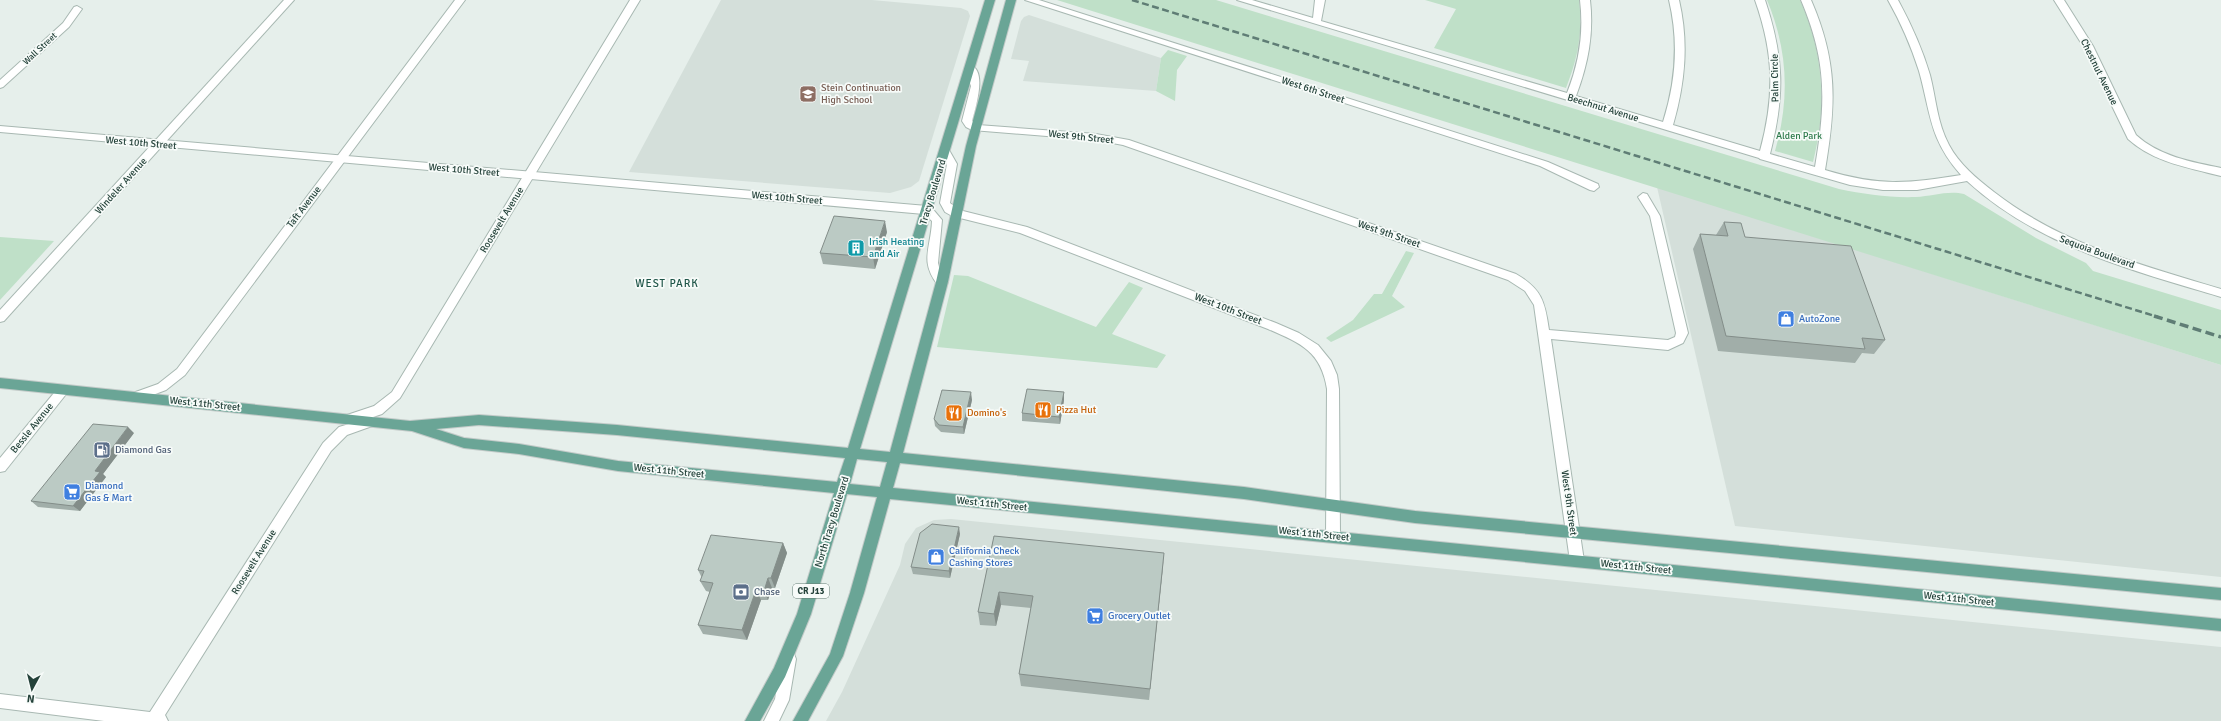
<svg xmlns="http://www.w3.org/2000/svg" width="2221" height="721" viewBox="0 0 2221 721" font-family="Signika,sans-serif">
<rect width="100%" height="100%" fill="#e6efeb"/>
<g fill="#d4dfda">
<path d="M 721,0 L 872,0 L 961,8 L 968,11 L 970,16 L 919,181 L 911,187 L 890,193 L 629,172 Z"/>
<path d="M 1029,15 L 1161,58 L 1156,91 L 1023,81 L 1029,61 L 1011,59 L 1021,21 L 1024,17 Z"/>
<path d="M 1657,187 L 2221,365 L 2221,577 L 1735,526 Z"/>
<path d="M 951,519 L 2221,647 L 2221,721 L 826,721 L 842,692 L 900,565 L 905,544 L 916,528 L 934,520 Z"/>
</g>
<g fill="#bfe0c8">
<path d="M 1057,0 L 1216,0 L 1839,189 C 1864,194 1890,198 1916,197 C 1932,196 1949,190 1964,194 L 2036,238 L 2086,263 L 2093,271 L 2221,310 L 2221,365 Z"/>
<path d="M 1425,0 L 1579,0 C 1583,32 1578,58 1566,88 L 1434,48 L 1456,9 Z"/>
<path d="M 1767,0 L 1800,0 C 1824,53 1827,107 1813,162 L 1775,151 C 1790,99 1788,50 1767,0 Z"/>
<path d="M 1168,50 L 1187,56 L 1177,70 L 1175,101 L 1156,91 L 1161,58 Z"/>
<path d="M 0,237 L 54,241 L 0,300 Z"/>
<path d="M 1406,251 L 1414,253 L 1392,296 L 1405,307 L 1331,342 L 1326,338 L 1353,320 L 1374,294 L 1382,294 Z"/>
<path d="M 954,275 L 968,276 L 1096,327 L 1129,282 L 1143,288 L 1112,334 L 1166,355 L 1157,368 L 937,347 Z"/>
</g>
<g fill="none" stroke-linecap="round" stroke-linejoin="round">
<g stroke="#a8b8b2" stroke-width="2">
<g id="minor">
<path d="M 284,0 L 294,0 L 4,321 L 0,322 L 0,310 Z"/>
<path d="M 455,0 L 465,0 L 185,375 L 166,390 L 134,402 L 130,400 L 128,397 L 130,394 L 158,384 L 177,369 Z"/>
<path d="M 630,0 L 640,0 L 400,398 L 382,414 L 373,417 L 377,421 L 375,425 L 347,435 L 331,451 L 165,715 L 168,721 L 104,721 L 0,708 L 0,694 L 150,712 L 323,443 L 339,427 L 349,424 L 345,419 L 347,415 L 374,406 L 392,392 Z"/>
<path d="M 1237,0 L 1252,0 L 1313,18 L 1315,0 L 1325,0 L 1321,21 L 1567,93 C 1579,63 1584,33 1580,0 L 1590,0 C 1594,34 1588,64 1576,96 L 1663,122 C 1676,81 1679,42 1669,0 L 1679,0 C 1689,43 1685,83 1673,125 L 1760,151 C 1775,95 1774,54 1755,0 L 1765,0 C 1784,57 1785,95 1770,154 L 1815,167 C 1826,103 1827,61 1801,0 L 1811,0 C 1838,62 1836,105 1825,170 C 1878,186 1907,184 1961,175 C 1929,139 1931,114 1919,71 C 1911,46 1901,23 1888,0 L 1898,0 C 1911,24 1922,48 1930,75 C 1936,98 1937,123 1949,145 C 1959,164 1977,179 1994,192 C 2061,244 2141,265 2221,289 L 2221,297 C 2131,270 2038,246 1967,181 L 1917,190 L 1883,190 L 1850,185 L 1760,159 L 1759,158 Z"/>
<path d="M 2054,0 L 2064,0 L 2093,46 L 2136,135 C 2159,156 2191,162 2221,168 L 2221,176 C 2189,168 2153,162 2128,139 L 2083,46 Z"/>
<path d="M 77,6 L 82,9 L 69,27 L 3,87 L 0,88 L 0,80 L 63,23 L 74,7 Z"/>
<path d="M 970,65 C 988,70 975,109 972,121 L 978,125 L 1096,134 L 1129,140 L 1516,274 C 1542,289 1545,302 1549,330 L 1668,340 L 1675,337 L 1676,333 L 1650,216 L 1638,197 L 1643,193 L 1647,194 L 1660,216 L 1688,333 L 1683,343 L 1668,350 L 1551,339 L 1584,561 L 1582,565 L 1577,567 L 1572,565 L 1570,561 L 1534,305 L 1525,291 L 1508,280 L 1123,145 L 1096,140 L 972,130 L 966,127 L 962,121 L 971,86 L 965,68 Z"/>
<path d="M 945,149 L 949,150 L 957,164 L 950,203 L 959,210 L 1027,227 L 1276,323 L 1299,333 L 1318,345 L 1331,361 L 1337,375 L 1339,389 L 1340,536 L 1338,540 L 1333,542 L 1328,540 L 1326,536 L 1327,389 C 1321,351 1300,343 1268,329 L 1020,233 L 952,216 L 945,212 L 940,203 L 947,164 L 940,152 Z"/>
<path d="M 63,385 L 67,387 L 69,390 L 67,393 L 5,471 L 0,472 L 0,458 L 59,387 Z"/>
<path d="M 789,652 L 794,654 L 796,659 L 789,700 L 779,721 L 764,721 L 775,699 L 782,659 L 784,654 Z"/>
</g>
</g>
<g stroke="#a8b8b2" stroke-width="2">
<g id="tertiary">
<path d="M 1025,0 L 1039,0 L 1548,162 L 1598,184 L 1599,187 L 1594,191 L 1590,190 L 1540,166 Z"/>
<path d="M 0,126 L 927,206 L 931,207 L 942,220 L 938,263 L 940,271 L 948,282 L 946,285 L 938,285 C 919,261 931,248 932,221 L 924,214 L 0,132 Z"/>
</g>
</g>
<g stroke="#c2cac8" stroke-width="2">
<path id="primary" d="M 985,0 L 995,0 L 860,449 L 890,452 L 936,282 L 966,146 L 1006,0 L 1016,0 L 976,146 L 948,282 L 903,453 L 1244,487 L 1415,511 L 2221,588 L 2221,600 L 1415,523 L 1244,499 L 900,463 L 893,488 L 2221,619 L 2221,631 L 890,499 L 864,593 L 843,656 L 808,721 L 793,721 L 830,654 L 850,593 L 877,497 L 847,494 L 811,614 L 785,677 L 760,721 L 745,721 L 774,668 L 797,614 L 834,493 L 618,471 L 519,454 L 464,448 L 412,431 L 0,388 L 0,378 L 410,421 L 479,415 L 617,425 L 848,448 ZM 479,425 L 617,435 L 845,458 L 837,482 L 618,461 L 519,444 L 464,438 L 436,429 ZM 857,459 L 887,462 L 880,487 L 850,484 Z"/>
</g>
<use href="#minor" fill="#fff" fill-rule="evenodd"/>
<use href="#tertiary" fill="#fff" fill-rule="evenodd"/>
<use href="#primary" fill="#6aa596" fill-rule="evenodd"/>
<path stroke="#5f7d75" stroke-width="2.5" stroke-dasharray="7 3.5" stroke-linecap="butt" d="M 1132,0 L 2158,317"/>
<path stroke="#5f7d75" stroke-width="3.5" stroke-dasharray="9 4.5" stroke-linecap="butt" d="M 2154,316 L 2221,337"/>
</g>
<g fill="#a1aea9">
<path d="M 1724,222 L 1885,340 L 1874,354 L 1862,353 L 1855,363 L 1718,351 L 1693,249 L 1700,234 L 1716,235 Z"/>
<path d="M 887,232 L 875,269 L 823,264 L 820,253 Z"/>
<path d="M 1064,392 L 1064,400 L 1060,424 L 1022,421 L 1022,413 Z"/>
<path d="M 972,400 L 964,434 L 941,432 L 935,426 L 934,419 Z"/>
<path d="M 134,433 L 103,474 L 106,477 L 80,511 L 38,507 L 31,501 Z"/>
<path d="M 960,534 L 950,578 L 913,574 L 911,567 Z"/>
<path d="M 994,536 L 1163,566 L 1149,700 L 1021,686 L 1019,674 L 1031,608 L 1001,605 L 996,626 L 980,625 L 978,612 Z"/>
<path d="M 783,543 L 787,553 L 775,588 L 772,588 L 768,600 L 761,600 L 747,640 L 703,634 L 698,625 L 710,592 L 706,591 L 700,581 L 702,578 L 698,570 Z"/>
</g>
<g fill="#838d89">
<path d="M 885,221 L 887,232 L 875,269 L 873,257 Z"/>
<path d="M 971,392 L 972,400 L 964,434 L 963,427 Z"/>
<path d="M 1064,392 L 1064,400 L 1060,424 L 1059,417 Z"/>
<path d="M 128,427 L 134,433 L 103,474 L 106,477 L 80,511 L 73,506 L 95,471 Z"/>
<path d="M 959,527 L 960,534 L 950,578 L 949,571 Z"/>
<path d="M 783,543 L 787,553 L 775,588 L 771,578 Z"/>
<path d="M 1164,553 L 1163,566 L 1149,700 L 1150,689 Z"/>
<path d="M 768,578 L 772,588 L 768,600 L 764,591 Z"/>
<path d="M 756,590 L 761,600 L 747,640 L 742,630 Z"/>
<path d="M 999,592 L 1001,605 L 996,626 L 994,614 Z"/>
</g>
<g fill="#bbcac4" stroke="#838d89">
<path d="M 834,216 L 885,221 L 873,257 L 820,253 Z"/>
<path d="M 1724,222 L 1741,223 L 1745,237 L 1851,246 L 1885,340 L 1862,338 L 1865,349 L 1726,336 L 1700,234 L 1728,236 Z"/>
<path d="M 1027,389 L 1064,392 L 1059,417 L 1022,413 Z"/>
<path d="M 942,390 L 971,392 L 963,427 L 939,425 L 934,419 Z"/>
<path d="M 93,424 L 128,427 L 95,471 L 100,472 L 73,506 L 31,501 Z"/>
<path d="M 932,524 L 959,527 L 949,571 L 911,567 L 920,533 Z"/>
<path d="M 711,535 L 783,543 L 771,578 L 768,578 L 764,591 L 756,590 L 742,630 L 698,625 L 713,583 L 700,581 L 704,571 L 698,570 Z"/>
<path d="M 994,536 L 1164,553 L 1150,689 L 1019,674 L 1033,596 L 999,592 L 994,614 L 978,612 Z"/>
</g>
<defs>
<g id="school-square" transform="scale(0.9)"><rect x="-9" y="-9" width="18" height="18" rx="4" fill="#8d6e63" stroke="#f7fbf9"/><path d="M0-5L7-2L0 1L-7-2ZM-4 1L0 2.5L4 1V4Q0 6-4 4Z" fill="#fff"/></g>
<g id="building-square" transform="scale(0.9)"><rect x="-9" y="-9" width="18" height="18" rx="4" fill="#0f9aa8" stroke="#f7fbf9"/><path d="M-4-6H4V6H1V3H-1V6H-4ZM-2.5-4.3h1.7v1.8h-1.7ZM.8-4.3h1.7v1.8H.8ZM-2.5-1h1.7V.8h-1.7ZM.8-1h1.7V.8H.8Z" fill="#fff"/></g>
<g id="shop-square" transform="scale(0.9)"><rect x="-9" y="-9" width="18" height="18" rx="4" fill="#3f7fe0" stroke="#f7fbf9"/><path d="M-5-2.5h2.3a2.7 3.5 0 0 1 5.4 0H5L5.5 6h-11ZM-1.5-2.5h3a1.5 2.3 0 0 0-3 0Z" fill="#fff"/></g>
<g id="restaurant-square" transform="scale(0.9)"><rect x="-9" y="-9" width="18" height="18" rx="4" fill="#e8710a" stroke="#f7fbf9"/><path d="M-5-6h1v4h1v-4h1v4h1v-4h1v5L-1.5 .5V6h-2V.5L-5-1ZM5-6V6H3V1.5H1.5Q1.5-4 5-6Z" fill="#fff"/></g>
<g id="fuel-square" transform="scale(0.9)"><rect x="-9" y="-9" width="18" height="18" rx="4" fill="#5c6f8a" stroke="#f7fbf9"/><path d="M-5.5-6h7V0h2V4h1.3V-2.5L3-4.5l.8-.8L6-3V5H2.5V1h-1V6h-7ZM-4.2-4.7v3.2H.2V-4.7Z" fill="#fff"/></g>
<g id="supermarket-square" transform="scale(0.9)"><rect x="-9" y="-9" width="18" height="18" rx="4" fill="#3f7fe0" stroke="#f7fbf9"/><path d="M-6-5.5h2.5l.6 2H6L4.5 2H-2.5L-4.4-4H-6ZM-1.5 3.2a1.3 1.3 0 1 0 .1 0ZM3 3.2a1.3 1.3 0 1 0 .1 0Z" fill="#fff"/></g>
<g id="bank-square" transform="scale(0.9)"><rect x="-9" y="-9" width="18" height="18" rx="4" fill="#5c6f8a" stroke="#f7fbf9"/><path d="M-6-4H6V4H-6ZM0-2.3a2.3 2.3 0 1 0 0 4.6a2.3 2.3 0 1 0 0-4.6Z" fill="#fff"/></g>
</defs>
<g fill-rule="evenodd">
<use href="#school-square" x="808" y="94"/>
<use href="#building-square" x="856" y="248"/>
<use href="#shop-square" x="1786" y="319"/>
<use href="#restaurant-square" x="1043" y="410"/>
<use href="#restaurant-square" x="954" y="413"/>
<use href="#fuel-square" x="102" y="450"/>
<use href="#supermarket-square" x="72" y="492"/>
<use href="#shop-square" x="936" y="557"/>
<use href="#bank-square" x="741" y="592"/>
<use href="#supermarket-square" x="1095" y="616"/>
</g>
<g text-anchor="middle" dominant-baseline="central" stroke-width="3.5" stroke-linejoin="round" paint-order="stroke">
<g font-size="9" fill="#24423a" stroke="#f7fbf9">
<text transform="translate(40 49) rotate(-43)">Wall Street</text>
</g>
<rect fill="#f7fbf9" stroke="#637a73" stroke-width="1" x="793" y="584" width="36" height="14" rx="3"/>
<g font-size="9" font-weight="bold" fill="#24423a">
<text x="811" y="591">CR J13</text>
</g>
<g font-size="10" fill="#24423a" stroke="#f7fbf9">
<text transform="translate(2099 72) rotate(64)">Chestnut Avenue</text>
<text transform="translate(1775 78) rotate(-91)">Palm Circle</text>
<text transform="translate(1313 90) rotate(18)">West 6th Street</text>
<text transform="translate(1603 108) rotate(17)">Beechnut Avenue</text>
<text transform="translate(1081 137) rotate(6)">West 9th Street</text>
<text transform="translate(141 143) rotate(5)">West 10th Street</text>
<text transform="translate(464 170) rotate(5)">West 10th Street</text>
<text transform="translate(121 186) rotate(-48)">Windeler Avenue</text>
<text transform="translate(933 192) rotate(-73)">Tracy Boulevard</text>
<text transform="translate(787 198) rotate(5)">West 10th Street</text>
<text transform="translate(304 207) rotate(-53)">Taft Avenue</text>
<text transform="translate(502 220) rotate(-59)">Roosevelt Avenue</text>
<text transform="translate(1389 234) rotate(19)">West 9th Street</text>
<text transform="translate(2097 252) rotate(20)">Sequoia Boulevard</text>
<text transform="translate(1228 309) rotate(21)">West 10th Street</text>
<text transform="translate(205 404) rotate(6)">West 11th Street</text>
<text transform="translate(32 428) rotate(-51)">Bessle Avenue</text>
<text transform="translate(669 471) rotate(6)">West 11th Street</text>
<text transform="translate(1569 503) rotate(82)">West 9th Street</text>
<text transform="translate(992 504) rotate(6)">West 11th Street</text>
<text transform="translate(832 522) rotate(-73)">North Tracy Boulevard</text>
<text transform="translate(1314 534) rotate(6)">West 11th Street</text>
<text transform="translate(254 562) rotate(-58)">Roosevelt Avenue</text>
<text transform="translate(1636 567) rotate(6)">West 11th Street</text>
<text transform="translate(1959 599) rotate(6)">West 11th Street</text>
</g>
<g font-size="10" fill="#785e54" stroke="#f7fbf9" text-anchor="start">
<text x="821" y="88">Stein Continuation<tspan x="821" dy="12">High School</tspan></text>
</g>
<g font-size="10" fill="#2d7a4b" stroke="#f7fbf9">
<text x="1799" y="136">Alden Park</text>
</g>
<g font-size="10" fill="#0d838f" stroke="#f7fbf9" text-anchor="start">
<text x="869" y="242">Irish Heating<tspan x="869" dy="12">and Air</tspan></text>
</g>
<g font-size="10" fill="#366cbe" stroke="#f7fbf9" text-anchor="start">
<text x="1799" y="319">AutoZone</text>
<text x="85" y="486">Diamond<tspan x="85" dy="12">Gas &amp; Mart</tspan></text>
<text x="949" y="551">California Check<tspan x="949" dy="12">Cashing Stores</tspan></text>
<text x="1108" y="616">Grocery Outlet</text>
</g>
<g font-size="10" fill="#c56008" stroke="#f7fbf9" text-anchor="start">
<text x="1056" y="410">Pizza Hut</text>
<text x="967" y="413">Domino's</text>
</g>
<g font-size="10" fill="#4e5e75" stroke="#f7fbf9" text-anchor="start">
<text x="115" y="450">Diamond Gas</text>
<text x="754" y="592">Chase</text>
</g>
<g font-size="11" letter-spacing="1" fill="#1f5548" stroke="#f7fbf9">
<text x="667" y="283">WEST PARK</text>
</g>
</g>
<g transform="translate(32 689) rotate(187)" stroke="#f7fbf9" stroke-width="3" paint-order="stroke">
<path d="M0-3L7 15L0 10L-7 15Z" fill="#24423a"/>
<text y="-6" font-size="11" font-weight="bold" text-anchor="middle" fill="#24423a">N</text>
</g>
</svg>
